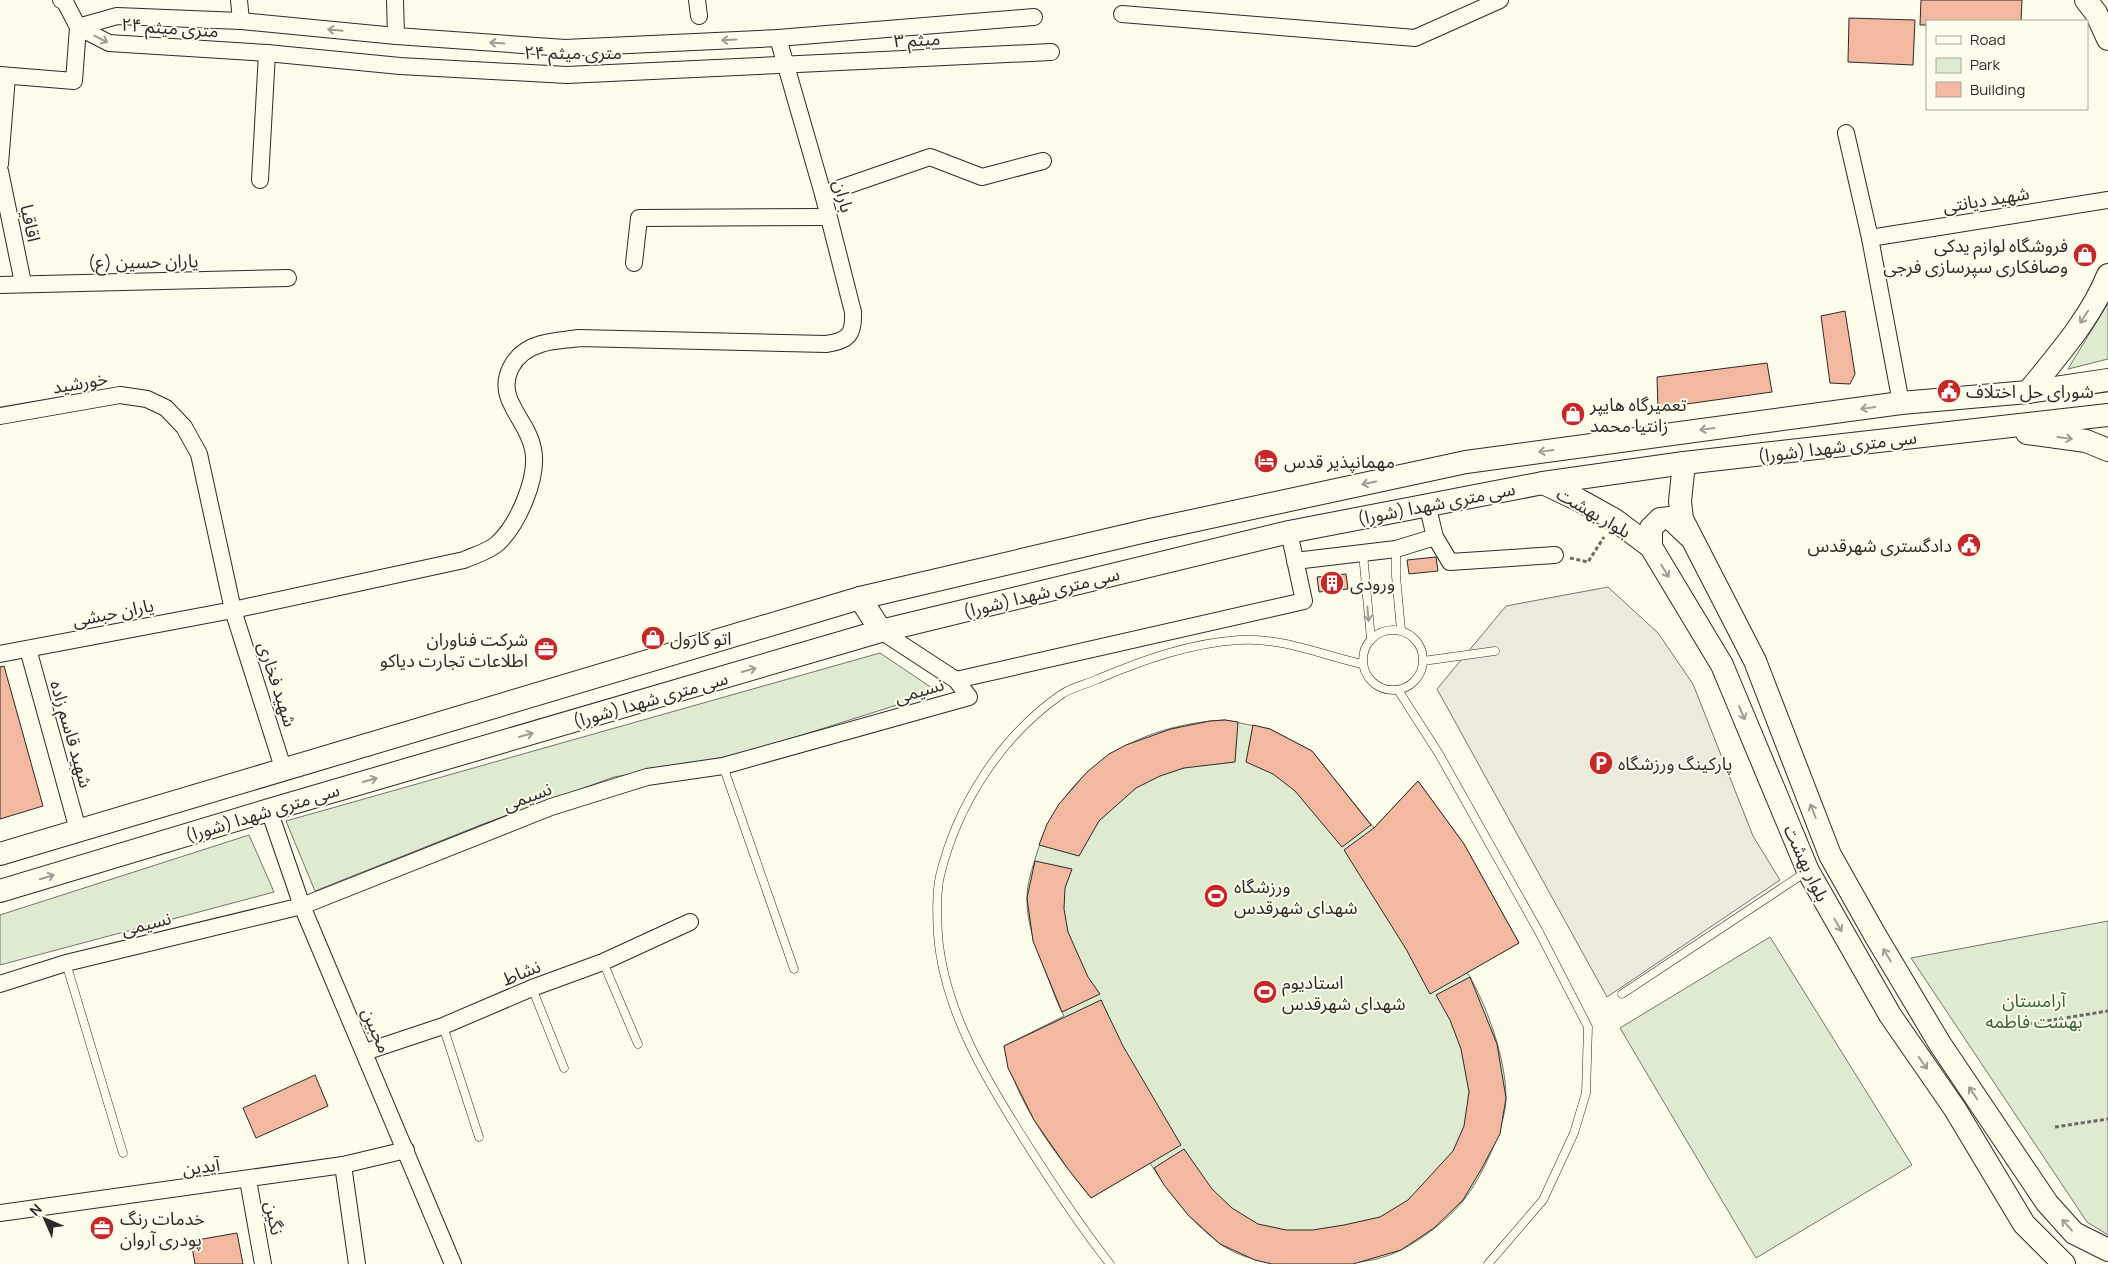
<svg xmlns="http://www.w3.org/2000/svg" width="2108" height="1264" viewBox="0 0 2108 1264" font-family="Manrope,'Noto Sans Arabic',sans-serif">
<rect width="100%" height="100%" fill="#fdfbea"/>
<g fill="#deebd1" stroke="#74746e">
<path d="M 2108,303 L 2108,359 L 2068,369 Z"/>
<path d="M 880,653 L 938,692 L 742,754 L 614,777 L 483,824 L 315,891 L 286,821 Z"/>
<path d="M 1225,720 L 1270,729 L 1312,751 L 1374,828 L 1418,781 L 1464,844 L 1519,943 L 1467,972 C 1487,1005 1506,1059 1506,1098 C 1506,1126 1481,1179 1463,1201 C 1447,1220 1423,1239 1401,1250 C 1374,1264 1342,1264 1312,1264 C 1280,1264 1246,1263 1219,1243 C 1190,1221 1169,1193 1150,1163 L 1091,1198 C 1055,1153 1015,1103 1004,1046 L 1064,1016 C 1057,1004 1053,990 1048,978 C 1038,952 1026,925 1027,897 C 1027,884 1032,869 1036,856 C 1061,769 1138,724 1225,720 Z"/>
<path d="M 249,835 L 274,892 L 0,965 L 0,915 Z"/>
<path d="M 2108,921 L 2108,1235 L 2087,1222 L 1911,958 Z"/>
<path d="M 1770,937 L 1912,1165 L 1756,1258 L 1620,1028 Z"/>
</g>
<path fill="#eceadb" stroke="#74746e" d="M 1608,587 L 1658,633 L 1693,684 L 1753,836 L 1780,880 L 1607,997 L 1437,689 L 1506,606 Z"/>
<g fill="#f2b8a0" stroke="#2b2b2b">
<path d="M 1921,0 L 2022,0 L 2021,21 L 1927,21 L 1927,25 L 1920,25 Z"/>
<path d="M 1849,18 L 1915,20 L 1913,65 L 1848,62 Z"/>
<path d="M 1845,311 L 1855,374 L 1850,384 L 1830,383 L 1821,316 Z"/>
<path d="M 1767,363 L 1772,392 L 1658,408 L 1657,377 Z"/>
<path d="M 1436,557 L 1438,571 L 1409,574 L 1407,560 Z"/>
<path d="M 1346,574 L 1348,589 L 1319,592 L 1317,577 Z"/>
<path d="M 4,666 L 43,806 L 0,819 L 0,667 Z"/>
<path d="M 1225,720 L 1238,722 L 1235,762 L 1184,768 L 1160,776 L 1136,788 L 1099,821 L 1079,856 L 1039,845 L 1047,824 L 1059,804 L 1087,772 L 1109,754 L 1126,745 L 1171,729 L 1210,721 Z"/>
<path d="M 1253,725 L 1270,729 L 1312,751 L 1371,825 L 1342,847 L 1295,791 L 1273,774 L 1246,762 Z"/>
<path d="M 1418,781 L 1464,844 L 1519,943 L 1430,994 L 1406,949 L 1344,850 L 1374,828 Z"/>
<path d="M 1035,861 L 1072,869 L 1065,888 L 1064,909 L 1068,932 L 1088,977 L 1100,994 L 1062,1012 L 1033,941 L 1027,898 Z"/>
<path d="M 1470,977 L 1497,1044 L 1506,1098 L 1500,1134 L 1482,1168 L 1463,1200 L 1434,1228 L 1401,1250 L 1353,1264 L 1272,1264 L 1255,1260 L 1220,1244 L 1188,1215 L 1164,1185 L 1154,1168 L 1184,1149 L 1212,1189 L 1232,1208 L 1258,1224 L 1286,1230 L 1313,1230 L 1344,1225 L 1380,1217 L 1408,1200 L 1453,1151 L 1464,1126 L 1469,1092 L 1461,1049 L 1450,1020 L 1436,995 Z"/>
<path d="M 1101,1000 L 1123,1046 L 1181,1145 L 1091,1198 L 1068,1169 L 1034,1120 L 1008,1068 L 1004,1046 Z"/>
<path d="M 315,1075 L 328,1106 L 256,1138 L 243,1108 Z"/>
<path d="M 237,1233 L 243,1264 L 195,1264 L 191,1241 Z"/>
</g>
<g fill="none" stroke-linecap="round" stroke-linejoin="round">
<g stroke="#2b2b2b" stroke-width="9">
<g id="lane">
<path d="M 1396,549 L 1396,576 L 1401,630"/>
<path d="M 1363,554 L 1371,639"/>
<circle cx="1393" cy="660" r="30"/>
<path d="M 1423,661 L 1495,651"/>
<path d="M 1398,690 L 1439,754 L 1539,932 L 1588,1027 L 1586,1093 L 1574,1133 L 1543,1200 L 1488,1264"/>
<path d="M 723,766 L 794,969"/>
<path d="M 603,962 L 638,1044"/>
<path d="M 66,963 L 123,1153"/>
<path d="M 532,988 L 564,1068"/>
<path d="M 1622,994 L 1806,872"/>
<path d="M 443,1026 L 479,1137"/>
<path d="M 1110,1264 C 1080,1226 1053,1185 1027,1144 C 987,1081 944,1011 938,935 C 937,918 936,893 940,876 C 957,805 1001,736 1062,694 C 1073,687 1087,684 1098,679 C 1143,660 1190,643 1239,640 C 1281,637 1322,655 1362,664"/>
</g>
</g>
<g stroke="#2b2b2b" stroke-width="18">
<g id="street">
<path d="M 239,0 L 241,21"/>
<path d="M 395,0 L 396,36"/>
<path d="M 697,0 L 699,16"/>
<path d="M 1122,14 L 1415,38 L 1500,0"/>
<path d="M 1034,17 L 778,38 L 565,48 L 396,36 L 241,21 L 117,16 L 78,27 L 109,43 L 267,53 L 400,66 L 567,75 L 1051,52"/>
<path d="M 0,75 L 74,81 L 78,27 L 64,0 L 61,0"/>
<path d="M 1846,133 L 1870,238 L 1901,403"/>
<path d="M 0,164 L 7,76"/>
<path d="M 0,171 L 23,283"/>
<path d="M 260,180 L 267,53"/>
<path d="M 823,194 L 930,157 L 982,177 L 1043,161"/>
<path d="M 1870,238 L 2108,200"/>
<path d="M 634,263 L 639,218 L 828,217"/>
<path d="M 0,285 L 288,278"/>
<path d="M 0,416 L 120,395 L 147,399 L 166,408 L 184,427 L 199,454 L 233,610 L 284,771"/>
<path d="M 1427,504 L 1435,537 L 1450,562 L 1555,555"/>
<path d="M 1295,561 L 1396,549 L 1435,537"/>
<path d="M 28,649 L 78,830"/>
<path d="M 0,654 L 233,610 L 464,560 C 475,555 490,551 498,543 C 518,524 539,477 533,449 C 530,432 519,420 512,405 C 498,379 513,352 541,344 C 553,340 567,340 579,338 L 826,344 C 848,341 854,335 853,312 L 823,194 L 778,38"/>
<path d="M 956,680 L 1304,601 L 1289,532"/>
<path d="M 269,810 L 302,906 L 453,1264"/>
<path d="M 0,984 L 66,963 L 302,906 L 551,807 L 647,777 L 723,766 L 969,697 L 956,680 L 881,631"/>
<path d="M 365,1052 L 443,1026 L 532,988 L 603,962 L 690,922"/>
<path d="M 343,1165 L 357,1264"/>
<path d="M 248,1180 L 263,1264"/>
<path d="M 0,1213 L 343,1165 L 406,1150"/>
</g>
</g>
<g stroke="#2b2b2b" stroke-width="24">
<g id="secondary">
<path d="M 2086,0 L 2096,13 L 2108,39"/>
<path d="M 2028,392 C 2057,356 2091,318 2108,275"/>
<path d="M 2027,433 L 2086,441 L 2108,450"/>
<path d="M 1684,463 L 1680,501 L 1682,519 L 1755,661 L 1830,855 L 1875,935 L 1940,1044 L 2047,1203 L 2074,1233 L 2108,1250"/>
<path d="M 1543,483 L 1579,500 L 1615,520 L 1651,547 L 1722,665 L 1808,871 L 1890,1015 L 1955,1109 L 2024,1224 L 2064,1264"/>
<path d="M 1651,547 L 1651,528 L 1660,519 L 1670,518 L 1689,536"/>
<path d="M 860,598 L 881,631"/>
<path d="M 0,854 L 860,598 L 1150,530 L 1466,462 L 1901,403 L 2028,392 L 2108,380"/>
<path d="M 0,891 L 269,810 L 881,631 L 1289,532 L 1543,483 L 1684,463 L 2108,415"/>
</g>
</g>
<g stroke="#6a6964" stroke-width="3" stroke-dasharray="4 2.5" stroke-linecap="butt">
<path d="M 1570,558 L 1588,562 L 1604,537"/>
<path d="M 2009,1027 L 2108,1011"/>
<path d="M 2055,1127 L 2108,1119"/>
</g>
<use href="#lane" stroke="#fdfbea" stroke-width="8"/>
<use href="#street" stroke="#fdfbea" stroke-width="16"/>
<use href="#secondary" stroke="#fdfbea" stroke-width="22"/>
</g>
<defs><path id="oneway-shaft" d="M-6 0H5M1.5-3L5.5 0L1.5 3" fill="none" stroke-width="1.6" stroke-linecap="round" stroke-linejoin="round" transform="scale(1.25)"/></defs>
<g stroke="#9e9d94">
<use href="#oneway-shaft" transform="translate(335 30) rotate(-174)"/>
<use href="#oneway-shaft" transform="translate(101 39) rotate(27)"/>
<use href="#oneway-shaft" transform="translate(729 40) rotate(177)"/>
<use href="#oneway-shaft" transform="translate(497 43) rotate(-176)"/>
<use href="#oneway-shaft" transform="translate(2084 317) rotate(123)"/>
<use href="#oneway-shaft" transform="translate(1868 408) rotate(172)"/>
<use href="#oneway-shaft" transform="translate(1707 429) rotate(172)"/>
<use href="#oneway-shaft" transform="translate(2065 438) rotate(8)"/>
<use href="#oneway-shaft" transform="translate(1546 451) rotate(172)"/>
<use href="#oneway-shaft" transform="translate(1369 483) rotate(168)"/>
<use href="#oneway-shaft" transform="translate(1665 571) rotate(59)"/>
<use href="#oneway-shaft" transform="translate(1368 614) rotate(85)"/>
<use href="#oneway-shaft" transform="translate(749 670) rotate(-16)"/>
<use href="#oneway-shaft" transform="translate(1742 713) rotate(67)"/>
<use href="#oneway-shaft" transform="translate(526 735) rotate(-16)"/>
<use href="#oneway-shaft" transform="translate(370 780) rotate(-16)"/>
<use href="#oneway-shaft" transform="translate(1813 811) rotate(-111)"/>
<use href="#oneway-shaft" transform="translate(47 877) rotate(-17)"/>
<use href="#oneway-shaft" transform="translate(1838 925) rotate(60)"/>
<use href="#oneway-shaft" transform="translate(1887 955) rotate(-121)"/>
<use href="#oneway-shaft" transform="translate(1923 1063) rotate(55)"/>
<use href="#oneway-shaft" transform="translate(1973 1093) rotate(-124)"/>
<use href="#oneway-shaft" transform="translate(2067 1225) rotate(-132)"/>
</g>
<defs>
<g id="shop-disc" transform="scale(1.25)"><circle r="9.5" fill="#c62828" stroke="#fdfbea"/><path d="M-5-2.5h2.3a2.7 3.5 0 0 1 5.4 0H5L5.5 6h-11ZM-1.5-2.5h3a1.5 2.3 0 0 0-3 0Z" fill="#fff"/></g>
<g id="civic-disc" transform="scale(1.25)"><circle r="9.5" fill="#c62828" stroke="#fdfbea"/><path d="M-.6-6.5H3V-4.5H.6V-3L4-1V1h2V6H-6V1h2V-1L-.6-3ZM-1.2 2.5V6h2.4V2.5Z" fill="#fff"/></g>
<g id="hotel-disc" transform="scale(1.25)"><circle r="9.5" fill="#c62828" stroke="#fdfbea"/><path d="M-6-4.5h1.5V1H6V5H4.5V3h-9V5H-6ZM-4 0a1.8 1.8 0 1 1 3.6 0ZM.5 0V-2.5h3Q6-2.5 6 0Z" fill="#fff"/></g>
<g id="building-disc" transform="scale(1.25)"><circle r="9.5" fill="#c62828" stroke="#fdfbea"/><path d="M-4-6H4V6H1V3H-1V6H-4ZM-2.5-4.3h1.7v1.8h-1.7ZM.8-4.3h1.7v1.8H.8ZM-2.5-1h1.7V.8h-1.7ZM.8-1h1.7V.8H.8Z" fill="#fff"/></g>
<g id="office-disc" transform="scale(1.25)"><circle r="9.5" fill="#c62828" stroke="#fdfbea"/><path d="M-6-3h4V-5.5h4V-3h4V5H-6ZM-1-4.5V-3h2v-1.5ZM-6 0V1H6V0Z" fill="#fff"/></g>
<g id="parking-disc" transform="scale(1.25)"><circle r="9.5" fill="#c62828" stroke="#fdfbea"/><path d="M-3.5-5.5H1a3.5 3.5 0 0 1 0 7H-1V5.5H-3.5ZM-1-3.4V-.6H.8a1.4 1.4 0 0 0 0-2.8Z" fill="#fff"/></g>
<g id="stadium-disc" transform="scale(1.25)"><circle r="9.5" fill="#c62828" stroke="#fdfbea"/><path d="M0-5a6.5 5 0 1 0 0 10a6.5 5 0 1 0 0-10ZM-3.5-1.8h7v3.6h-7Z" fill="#fff"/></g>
</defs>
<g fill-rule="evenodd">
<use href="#shop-disc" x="2085" y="255"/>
<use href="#civic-disc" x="1949" y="391"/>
<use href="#shop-disc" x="1573" y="414"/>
<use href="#hotel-disc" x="1266" y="461"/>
<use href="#civic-disc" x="1969" y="545"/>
<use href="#building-disc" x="1332" y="583"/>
<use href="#shop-disc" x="653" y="638"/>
<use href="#office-disc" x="546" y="649"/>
<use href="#parking-disc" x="1601" y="763"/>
<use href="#stadium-disc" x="1216" y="896"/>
<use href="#stadium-disc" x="1265" y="992"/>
<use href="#office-disc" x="102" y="1228"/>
</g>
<g text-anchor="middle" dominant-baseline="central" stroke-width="4" stroke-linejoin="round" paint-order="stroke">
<g font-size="18" fill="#2b2b2b" stroke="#fdfbea">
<text transform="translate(170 27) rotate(4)">۲۴ متری میثم</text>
<text transform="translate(917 39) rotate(-3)">میثم ۳</text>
<text x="573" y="52">۲۴ متری میثم</text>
<text transform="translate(844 196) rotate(75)">باران</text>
<text transform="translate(1986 199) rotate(-9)">شهید دیانتی</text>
<text transform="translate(31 223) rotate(78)">اقاقیا</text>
<text transform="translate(143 261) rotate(-1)">یاران حسین (ع)</text>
<text transform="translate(80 382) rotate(-10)">خورشید</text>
<text transform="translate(1837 446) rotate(-7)">سی متری شهدا (شورا)</text>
<text transform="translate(1436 503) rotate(-11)">سی متری شهدا (شورا)</text>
<text transform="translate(1594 512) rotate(30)">بلوار بهشت</text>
<text transform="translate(1041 592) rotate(-14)">سی متری شهدا (شورا)</text>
<text transform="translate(113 612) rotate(-11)">یاران حبشی</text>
<text transform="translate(278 684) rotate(72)">شهید فخاری</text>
<text transform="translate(919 690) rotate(-16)">نسیمی</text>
<text transform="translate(650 699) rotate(-16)">سی متری شهدا (شورا)</text>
<text transform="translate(72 734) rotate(74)">شهید قاسم زاده</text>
<text transform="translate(527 796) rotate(-21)">نسیمی</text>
<text transform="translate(262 812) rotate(-17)">سی متری شهدا (شورا)</text>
<text transform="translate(1807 863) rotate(65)">بلوار بهشت</text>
<text transform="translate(146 923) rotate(-14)">نسیمی</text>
<text transform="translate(521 972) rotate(-22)">نشاط</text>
<text transform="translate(377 1030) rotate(67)">محبین</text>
<text transform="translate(201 1166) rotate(-8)">آیدین</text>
<text transform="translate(275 1218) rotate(79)">نگین</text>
</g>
<g font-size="18" fill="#2b2b2b" stroke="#fdfbea" text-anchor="start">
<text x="2068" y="245" text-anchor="end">فروشگاه لوازم یدکی<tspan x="2068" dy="21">وصافکاری سپرسازی فرجی</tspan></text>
<text x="1966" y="391">شورای حل اختلاف</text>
<text x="1590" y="404">تعمیرگاه هایپر<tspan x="1590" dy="21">زانتیا محمد</tspan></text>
<text x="1284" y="461">مهمانپذیر قدس</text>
<text x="1952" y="545" text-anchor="end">دادگستری شهرقدس</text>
<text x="1350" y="583">ورودی</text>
<text x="670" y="638">اتو کارول</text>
<text x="528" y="639" text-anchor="end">شرکت فناوران<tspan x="528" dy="21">اطلاعات تجارت دیاکو</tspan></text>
<text x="1618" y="763">پارکینگ ورزشگاه</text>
<text x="1234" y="886">ورزشگاه<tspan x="1234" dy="21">شهدای شهرقدس</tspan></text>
<text x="1282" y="982">استادیوم<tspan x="1282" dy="21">شهدای شهرقدس</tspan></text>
<text x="120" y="1218">خدمات رنگ<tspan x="120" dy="21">پودری آروان</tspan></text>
</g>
<g font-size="18" fill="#34623c" stroke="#fdfbea">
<text x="2034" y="1000">آرامستان<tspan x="2034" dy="21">بهشت فاطمه</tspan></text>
</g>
</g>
<rect x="1926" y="20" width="162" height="90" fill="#fdfbea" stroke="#a9a89e"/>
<rect x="1936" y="36" width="25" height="8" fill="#fdfbea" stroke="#a9a89e"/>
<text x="1970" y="45" font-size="15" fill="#2b2b2b">Road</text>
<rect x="1936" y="58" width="25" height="15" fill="#deebd1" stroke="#a9a89e"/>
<text x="1970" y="70" font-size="15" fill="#2b2b2b">Park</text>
<rect x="1936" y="82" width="25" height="15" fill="#f2b8a0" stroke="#a9a89e"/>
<text x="1970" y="95" font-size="15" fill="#2b2b2b">Building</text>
<g transform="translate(45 1219) rotate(315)" stroke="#fdfbea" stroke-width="4" paint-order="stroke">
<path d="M0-4L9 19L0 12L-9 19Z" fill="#2b2b2b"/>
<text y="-8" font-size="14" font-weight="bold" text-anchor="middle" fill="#2b2b2b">N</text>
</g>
</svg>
